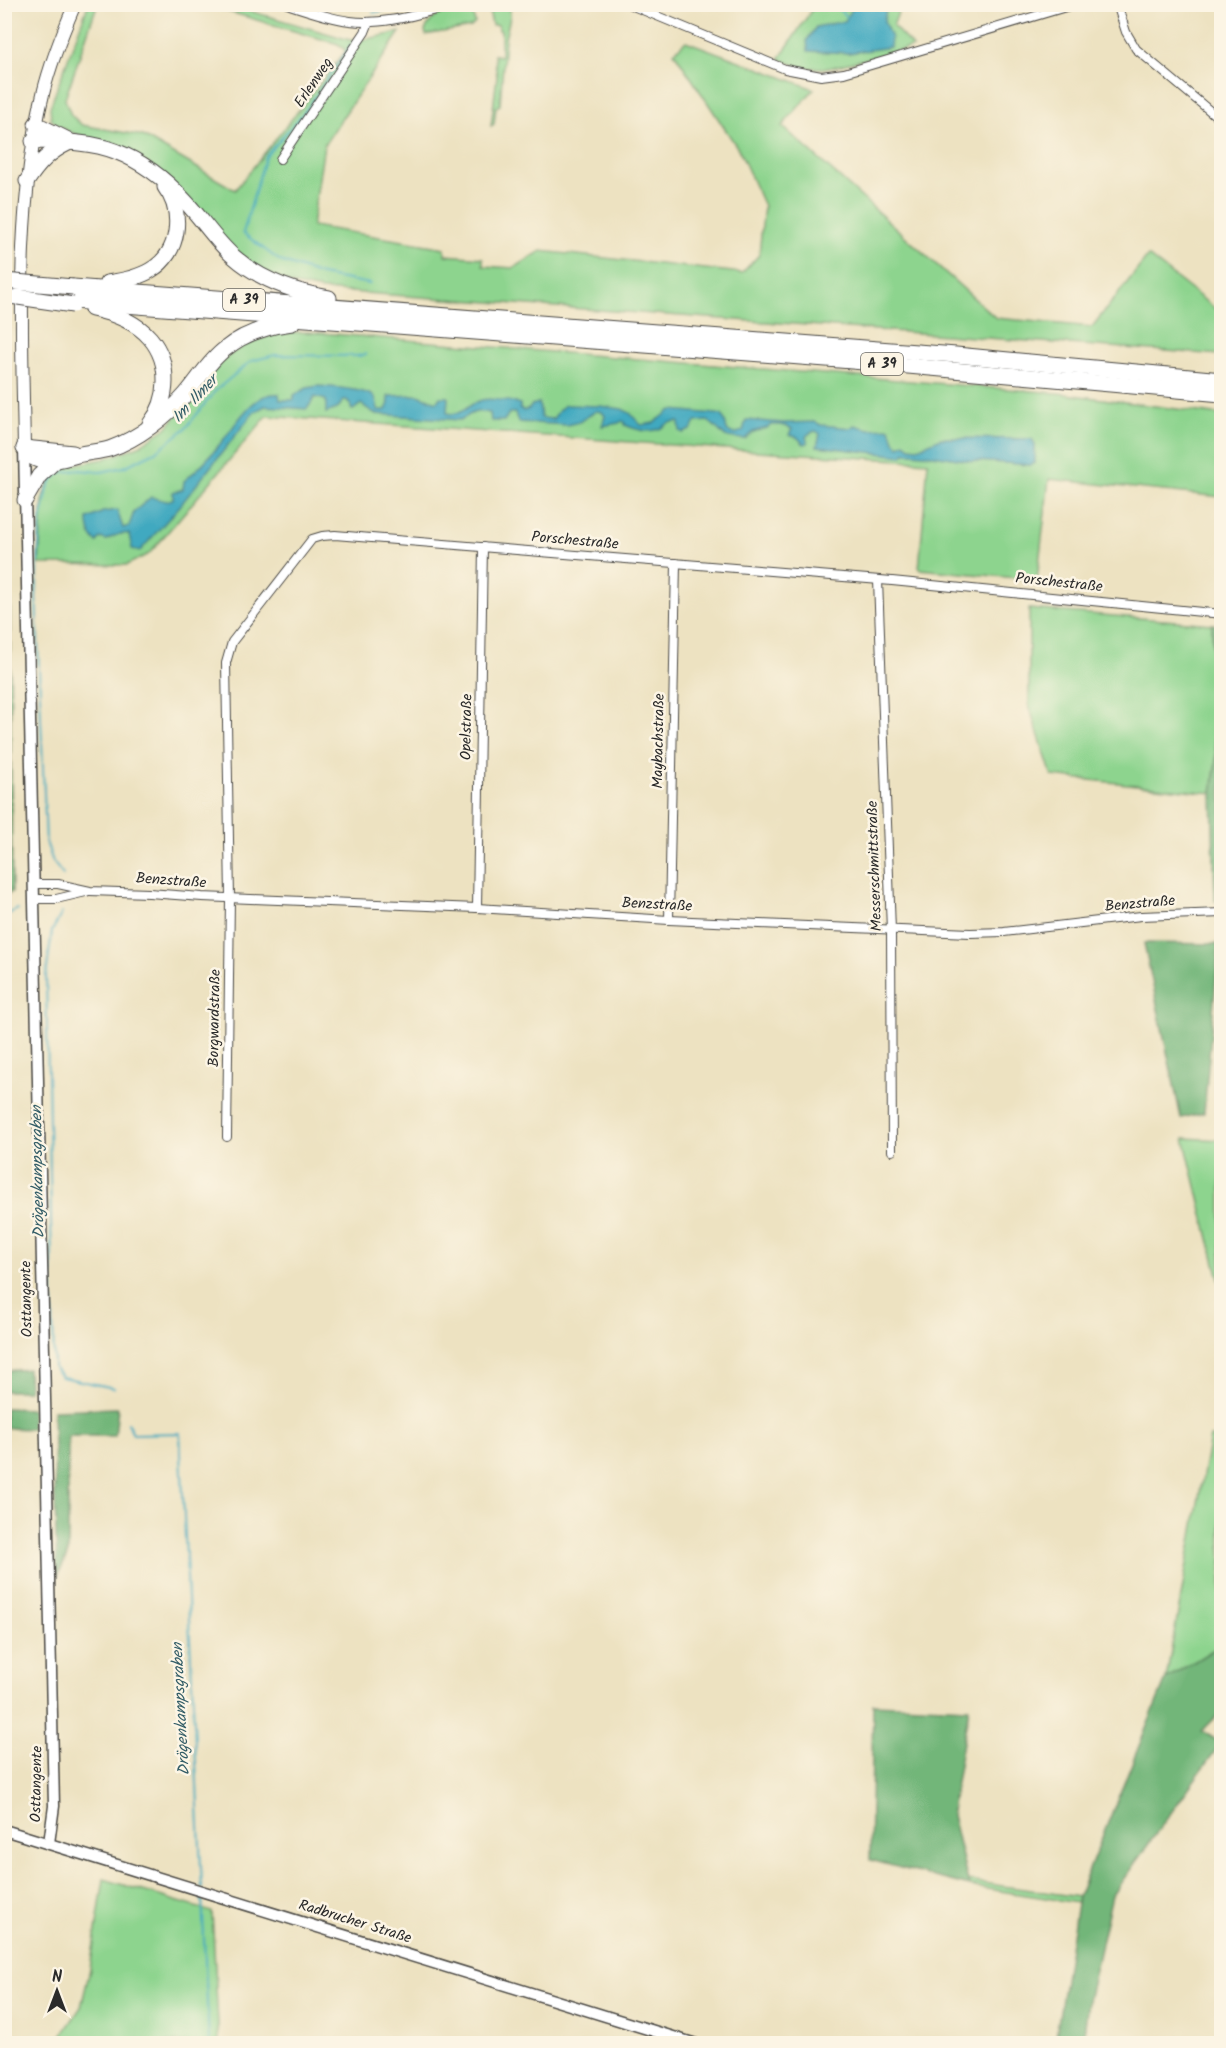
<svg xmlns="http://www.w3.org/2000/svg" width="1226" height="2048" viewBox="0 0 1226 2048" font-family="Kalam,sans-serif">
<rect width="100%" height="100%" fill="#fcf5e5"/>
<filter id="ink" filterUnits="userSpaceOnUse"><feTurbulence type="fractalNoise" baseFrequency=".0167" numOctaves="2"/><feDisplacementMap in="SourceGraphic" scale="12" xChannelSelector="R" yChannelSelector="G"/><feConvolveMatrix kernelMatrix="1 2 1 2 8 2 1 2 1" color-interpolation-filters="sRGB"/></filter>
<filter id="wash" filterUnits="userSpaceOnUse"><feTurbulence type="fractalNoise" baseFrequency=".008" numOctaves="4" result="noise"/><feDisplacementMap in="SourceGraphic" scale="24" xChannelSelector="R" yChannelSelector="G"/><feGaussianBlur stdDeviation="1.35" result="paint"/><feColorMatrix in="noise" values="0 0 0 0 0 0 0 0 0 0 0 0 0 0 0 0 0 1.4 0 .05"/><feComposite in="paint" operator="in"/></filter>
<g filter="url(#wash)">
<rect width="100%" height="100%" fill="#ede2c1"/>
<g fill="#8dd48e" stroke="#5c805c" stroke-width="1.5">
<path d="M 88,5 L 97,5 L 65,99 L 71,115 L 82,125 L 143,136 L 235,190 L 346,51 L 338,44 L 206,5 L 229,5 L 350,40 L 367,39 L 400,32 L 324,145 L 312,226 L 445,248 L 445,255 L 483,258 L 483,266 L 514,268 L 541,251 L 742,273 L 759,255 L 764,206 L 739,150 L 674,52 L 686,41 L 814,89 L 782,126 L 996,318 L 1092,327 L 1148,256 L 1221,313 L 1221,355 L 322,290 L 290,284 L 257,269 L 119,148 L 70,132 L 58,126 L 51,119 L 50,107 Z"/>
<path d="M 491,5 L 510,5 L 510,17 L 505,39 L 500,105 L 496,107 L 494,124 L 491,126 L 497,76 L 494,55 L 501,56 L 501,31 L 499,30 L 498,25 L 492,25 L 489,10 Z"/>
<path d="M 815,5 L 839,5 L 845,10 L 848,5 L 901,5 L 893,26 L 913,47 L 829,68 L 802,68 L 779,59 Z"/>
<path d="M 466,9 L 472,10 L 475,23 L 471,27 L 426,35 L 425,31 C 431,13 449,11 466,9 Z"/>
<path d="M 308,332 L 1058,393 L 1221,415 L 1221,497 L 1049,479 L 1037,580 L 919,569 L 928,462 L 740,450 L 267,416 L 149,554 L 127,565 L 39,564 L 43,497 L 50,476 L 65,466 L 104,459 L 139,446 L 166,428 L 223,360 L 245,344 L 277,333 Z"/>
<path d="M 1029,609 L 1212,624 L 1216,761 L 1212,793 L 1052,776 L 1029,706 Z"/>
<path d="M 1184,1138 L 1221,1140 L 1221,1287 Z"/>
<path d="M 1210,1437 L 1221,1438 L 1221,1645 L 1166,1679 Z"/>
<path d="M 104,1879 L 212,1912 L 219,2043 L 57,2043 L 81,2007 L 90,1969 Z"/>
<path d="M 968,1881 L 1078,1897 L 1077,1903 L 969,1886 Z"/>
</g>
<g fill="#72b679" stroke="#4e7052" stroke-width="1.5">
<path d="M 9,504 L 12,892 L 5,895 L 4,507 Z"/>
<path d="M 1212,624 L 1222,625 L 1222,901 L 1215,901 L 1212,793 L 1216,761 Z"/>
<path d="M 1144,943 L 1219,944 L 1204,1113 L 1181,1118 Z"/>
<path d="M 28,1369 L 29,1391 L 5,1391 L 5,1371 Z"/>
<path d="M 5,1408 L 32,1409 L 32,1429 L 5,1428 Z"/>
<path d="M 118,1408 L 115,1436 L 68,1436 L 68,1553 L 57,1578 L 53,1410 Z"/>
<path d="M 1221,1645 L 1221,1712 L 1202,1731 L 1221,1743 L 1112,1895 L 1088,2001 L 1083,2043 L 1055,2043 L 1078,1897 L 1166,1679 Z"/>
<path d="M 873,1704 L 969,1708 L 951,1811 L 969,1886 L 870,1860 Z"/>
</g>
<g fill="#40a9c0" stroke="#366a76" stroke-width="1.5">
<path d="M 855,4 L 887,5 L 884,21 L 891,38 L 890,47 L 849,53 L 808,51 L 807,40 L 816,27 L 845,21 Z"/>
<path d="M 318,386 C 331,387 364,389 373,396 C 377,399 377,405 378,410 L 386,410 L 389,403 L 388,396 L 418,395 L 437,402 L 440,397 L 448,397 L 447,413 C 463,417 468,403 482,400 C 490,398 512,401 520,404 L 520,409 L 524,411 L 529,409 L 532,405 L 539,403 L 541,418 L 553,419 L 560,409 L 565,405 L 600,406 L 622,409 L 630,413 L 641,425 L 654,423 L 671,410 L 716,414 L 722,415 L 725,421 L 727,431 L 734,434 L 743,431 L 746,420 L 784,423 L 815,422 L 821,425 L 851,428 L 854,425 L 869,429 L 890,428 L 894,441 L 899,446 L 905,443 L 910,447 L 918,448 L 941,438 L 1032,439 L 1035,445 L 1035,463 L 1030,465 C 1008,463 986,462 964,460 C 944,457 924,452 904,453 L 902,456 L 817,446 L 820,434 L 816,431 C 811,432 808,433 806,437 L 808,443 L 804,444 L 797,437 L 789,435 L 792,429 C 785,425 779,424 771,425 L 767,428 L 753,432 L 745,439 C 718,438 726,434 708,421 L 695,422 L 691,430 L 683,433 L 680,431 L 679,422 C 664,421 667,428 656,430 C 646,432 634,429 625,425 L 625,422 L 622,421 L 619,423 L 602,426 L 605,416 L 602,412 L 596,411 L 579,422 L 567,425 L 518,422 L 515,413 L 509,413 L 504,421 L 491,421 L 490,413 C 473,410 474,413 460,420 L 375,414 L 361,404 L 353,410 L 351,409 L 351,406 L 347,400 L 344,400 L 337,409 L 326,413 L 326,400 L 315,397 L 307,409 L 265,406 L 254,412 L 179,507 L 140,551 L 132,549 L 129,534 C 120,532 113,537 106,540 L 100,538 L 97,542 C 89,537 88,527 88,519 L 103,512 L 117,510 L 123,528 L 129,526 L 134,512 L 151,497 L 166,501 L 173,499 L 173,492 L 183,489 L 184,481 C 197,470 209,458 220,444 C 235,427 252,391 279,394 L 280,400 L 294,400 L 294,395 L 307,388 Z"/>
</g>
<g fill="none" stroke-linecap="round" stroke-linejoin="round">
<g stroke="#40a9c0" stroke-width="2">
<path d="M 833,4 L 847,17"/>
<path d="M 373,13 L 412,4"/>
<path d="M 351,45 L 306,110 L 265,157 L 243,233 L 280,261 L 321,275 L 370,284"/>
<path d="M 63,875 L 53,862 L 46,842 L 36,597 L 40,525 L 48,488 L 52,480 L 62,472 L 80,470 L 101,472 L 124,467 L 157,451 L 186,428 L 215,391 L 251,361 L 275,355 L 359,356 L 366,354"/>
<path d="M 62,913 L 52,931 L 46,976 L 54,1368 L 62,1377 L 114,1388"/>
<path d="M 4,916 L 18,909"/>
<path d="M 128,1423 L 133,1434 L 180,1433 L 202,1888"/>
<path d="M 202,1897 L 209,2044"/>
</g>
</g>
</g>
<g filter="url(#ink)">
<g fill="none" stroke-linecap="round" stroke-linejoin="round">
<g stroke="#484642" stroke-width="10">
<g id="minor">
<path d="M 287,4 C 308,11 328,18 350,21 C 385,26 425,12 459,4"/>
<path d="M 628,4 L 785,69 L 821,76 L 844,73 L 1076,4"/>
<path d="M 1117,4 L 1126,32 L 1136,49 L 1222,121"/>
<path d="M 280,159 L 365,32 L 369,22"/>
<path d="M 878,580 L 891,930 L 892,1151"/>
<path d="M 33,884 L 58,884 L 90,891 L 149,893 L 202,897 L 477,908 L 669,920 L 970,933 L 1004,932 L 1141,916 L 1222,913"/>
<path d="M 33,899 L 56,899 L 86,892"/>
<path d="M 477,908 L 483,547"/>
<path d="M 669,920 L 676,563"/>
<path d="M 227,1137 L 230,898 L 226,663 L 232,642 L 312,539 L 322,536 L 335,535 L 892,581 L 1222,614"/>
</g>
</g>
<g stroke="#484642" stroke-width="13">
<g id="tertiary">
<path d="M 24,448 L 54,1806 L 49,1843"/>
<path d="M 4,1830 L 696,2044"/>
</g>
</g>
<g stroke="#484642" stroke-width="14">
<path id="secondary" d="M 24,448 C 22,330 15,210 43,94 C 50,64 62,34 75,4"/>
</g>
<g stroke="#484642" stroke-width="17">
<g id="motorway">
<path d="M 36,124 L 68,140"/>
<path d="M 33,141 C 61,142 89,141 115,151 C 141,161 166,180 185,201 C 202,219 215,240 233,256 C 260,280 294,292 329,298"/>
<path d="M 27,181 C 38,164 49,152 68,143"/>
<path d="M 107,283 C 122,281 138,278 151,270 C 180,253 184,212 165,187"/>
<path d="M 73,287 L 956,355 L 1222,380"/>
<path d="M 4,296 L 18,297"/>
<path d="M 73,301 L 852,361 L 1222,394"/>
<path d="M 92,309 C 112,313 136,322 150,338 C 171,363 169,400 150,424"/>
<path d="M 24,448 C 37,469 58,460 77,455 C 88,452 98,452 109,449 C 138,439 166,417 186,394 C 199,379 209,361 225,349 C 244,333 268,326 292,323"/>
<path d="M 24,448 L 73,453"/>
<path d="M 25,500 L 39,476 L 56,460"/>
</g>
</g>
<use href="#minor" stroke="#fff" stroke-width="8"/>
<use href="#tertiary" stroke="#fff" stroke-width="10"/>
<use href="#secondary" stroke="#fff" stroke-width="12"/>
<use href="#motorway" stroke="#fff" stroke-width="15"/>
<g stroke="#484642" stroke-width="17" stroke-linecap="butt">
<g id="motorway-bridge">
<path d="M 4,281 L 73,287"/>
<path d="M 18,297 L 73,305"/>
</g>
</g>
<use href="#motorway-bridge" stroke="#fff" stroke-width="15"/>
</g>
</g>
<g text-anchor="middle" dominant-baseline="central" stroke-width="5" stroke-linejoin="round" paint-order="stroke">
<g fill="#fcf5e5" stroke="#6a6863" stroke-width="1.5">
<rect x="223" y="289" width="42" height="22" rx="4.5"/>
<rect x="861" y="353" width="42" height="22" rx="4.5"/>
</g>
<g font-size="14" font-weight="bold" fill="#2b2b2b">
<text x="244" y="300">A 39</text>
<text x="882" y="364">A 39</text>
</g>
<g font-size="15" fill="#2b2b2b" stroke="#fcf5e5">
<text transform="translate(314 83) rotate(-56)">Erlenweg</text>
<text transform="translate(575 541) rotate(5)">Porschestraße</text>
<text transform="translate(1059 583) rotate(6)">Porschestraße</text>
<text transform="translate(467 727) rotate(-89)">Opelstraße</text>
<text transform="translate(659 741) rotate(-89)">Maybachstraße</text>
<text transform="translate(875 866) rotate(-92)">Messerschmittstraße</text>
<text transform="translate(171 881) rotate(4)">Benzstraße</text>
<text transform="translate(1140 904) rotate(-5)">Benzstraße</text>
<text transform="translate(657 905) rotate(3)">Benzstraße</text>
<text transform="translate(215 1018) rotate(-89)">Borgwardstraße</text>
<text transform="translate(27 1299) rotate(-91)">Osttangente</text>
<text transform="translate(37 1784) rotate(-89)">Osttangente</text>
<text transform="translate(355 1922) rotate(17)">Radbrucher Straße</text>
</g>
<g font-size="16" font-style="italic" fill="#335d67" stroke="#fcf5e5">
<text transform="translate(195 399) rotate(-47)">Im Ilmer</text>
<text transform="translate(38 1172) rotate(-91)">Drögenkampsgraben</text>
<text transform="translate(181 1709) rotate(-93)">Drögenkampsgraben</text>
</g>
</g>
<rect width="1226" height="2048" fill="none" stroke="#fcf5e5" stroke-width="24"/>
<g transform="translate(57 1991)" stroke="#fcf5e5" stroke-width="4.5" paint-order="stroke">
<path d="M0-4.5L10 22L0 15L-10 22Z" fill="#2b2b2b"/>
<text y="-9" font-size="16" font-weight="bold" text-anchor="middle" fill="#2b2b2b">N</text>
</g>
</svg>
